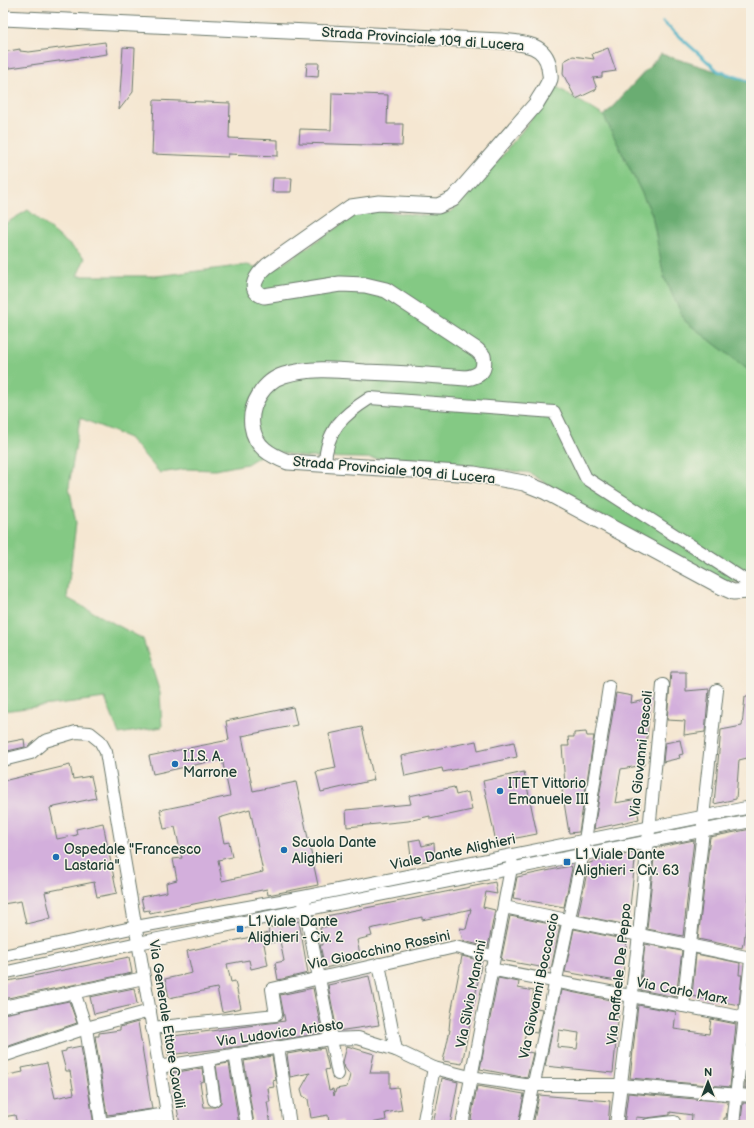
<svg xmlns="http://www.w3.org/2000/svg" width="754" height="1128" viewBox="0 0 754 1128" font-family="'Balsamiq Sans',sans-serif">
<rect width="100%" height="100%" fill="#f7f3e8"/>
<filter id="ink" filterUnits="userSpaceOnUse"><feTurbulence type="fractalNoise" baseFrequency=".025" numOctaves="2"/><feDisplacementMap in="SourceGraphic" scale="8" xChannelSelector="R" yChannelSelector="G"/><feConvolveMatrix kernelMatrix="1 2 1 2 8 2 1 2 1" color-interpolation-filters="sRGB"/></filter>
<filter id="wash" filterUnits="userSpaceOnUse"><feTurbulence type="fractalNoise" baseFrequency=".012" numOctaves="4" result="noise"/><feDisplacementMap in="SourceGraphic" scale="16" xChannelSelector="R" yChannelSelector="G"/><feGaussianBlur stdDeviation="0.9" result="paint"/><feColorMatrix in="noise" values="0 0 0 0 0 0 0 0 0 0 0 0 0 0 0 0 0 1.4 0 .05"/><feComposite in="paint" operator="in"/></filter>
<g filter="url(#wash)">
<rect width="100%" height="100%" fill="#f5e7d2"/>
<path fill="#84c984" stroke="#52835c" d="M 557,87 L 604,116 L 652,214 L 664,277 L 685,321 L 751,372 L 751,583 L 724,581 L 569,499 L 530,473 L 415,459 L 304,457 L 269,450 L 247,464 L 215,470 L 186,469 L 160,473 L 129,438 L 80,418 L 69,486 L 76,523 L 67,598 L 143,639 L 160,693 L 162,727 L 119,734 L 105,698 L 3,711 L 3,225 L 28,210 L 85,258 L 77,276 L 157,276 L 247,265 L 272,271 L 357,214 L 377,210 L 425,216 L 451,212 L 482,181 Z"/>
<path fill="#6bad72" stroke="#457553" d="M 661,54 L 751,82 L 751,372 L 685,321 L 664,277 L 652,214 L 604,116 Z"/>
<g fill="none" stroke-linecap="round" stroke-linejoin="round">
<path stroke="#49b3c7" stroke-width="3" d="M 663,22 L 718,71 L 751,82"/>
</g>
<g id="blocks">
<g fill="#d3afdc" fill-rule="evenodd">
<path d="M 105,42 L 107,54 L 3,69 L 3,52 L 20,49 L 20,51 L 29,52 Z"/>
<path d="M 123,47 L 135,48 L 133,92 L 119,110 Z"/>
<path d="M 608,48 L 616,71 L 602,73 L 602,77 L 593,78 L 597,89 L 576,99 L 563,74 L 564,61 L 573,56 L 594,59 L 592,54 Z"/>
<path d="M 307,63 L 319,63 L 318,77 L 306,76 Z"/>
<path d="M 332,93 L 388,95 L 387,124 L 403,124 L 402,146 L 299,143 L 300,129 L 331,130 Z"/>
<path d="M 154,100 L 230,103 L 229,138 L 278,140 L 278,156 L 228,154 L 228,157 L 152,154 Z"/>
<path d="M 273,178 L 292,178 L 291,192 L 272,192 Z"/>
<path d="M 671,672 L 686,672 L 686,691 L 709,689 L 705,732 L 684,735 L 685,721 L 667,720 Z"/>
<path d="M 616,693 L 632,696 L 631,703 L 651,699 L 644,765 L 621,769 L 615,803 L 638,799 L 641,809 L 637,810 L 639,819 L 594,829 Z"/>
<path d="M 745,697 L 751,697 L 751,757 L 739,760 L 736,799 L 714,804 L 721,730 L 742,726 Z"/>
<path d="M 293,707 L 297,725 L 242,736 L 253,791 L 296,782 L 318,885 L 268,895 L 267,889 L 150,913 L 149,910 L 144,911 L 141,897 L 167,892 L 166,883 L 177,880 L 173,859 L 182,858 L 175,827 L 164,829 L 160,810 L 230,796 L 222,759 L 153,774 L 149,756 L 229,740 L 226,721 ZM 250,809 L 263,872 L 222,881 L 218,860 L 232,857 L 229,842 L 224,843 L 219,818 Z"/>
<path d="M 362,727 L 374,780 L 321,792 L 316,772 L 336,768 L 329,734 Z"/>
<path d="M 586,732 L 587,736 L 594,736 L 579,832 L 569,833 L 561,784 L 565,784 L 562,746 L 569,746 L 568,737 L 574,737 L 574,733 Z"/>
<path d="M 24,739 L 25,747 L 3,752 L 3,743 Z"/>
<path d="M 680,740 L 683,754 L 679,755 L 680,758 L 663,762 L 665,743 Z"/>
<path d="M 476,741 L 478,750 L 514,742 L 517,757 L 443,772 L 442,768 L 405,776 L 401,756 Z"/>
<path d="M 70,765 L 73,779 L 91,776 L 96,798 L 50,808 L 57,839 L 77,835 L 76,829 L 103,823 L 117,893 L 97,897 L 94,882 L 45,892 L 51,918 L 26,924 L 21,901 L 3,904 L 3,781 Z"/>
<path d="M 524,772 L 537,834 L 496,842 L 483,781 Z"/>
<path d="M 454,787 L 456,795 L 468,792 L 472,810 L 430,819 L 430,816 L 408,821 L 347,827 L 346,810 L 411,804 L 409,796 Z"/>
<path d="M 751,829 L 751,877 L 744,944 L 743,943 L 742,948 L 698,939 L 710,837 Z"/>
<path d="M 420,839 L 422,846 L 434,843 L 435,859 L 412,864 L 409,841 Z"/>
<path d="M 694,840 L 683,936 L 647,929 L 655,848 Z"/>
<path d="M 636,852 L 628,925 L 578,915 L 589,863 Z"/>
<path d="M 570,866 L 572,868 L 564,907 L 513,898 L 517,877 Z"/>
<path d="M 495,882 L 497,894 L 486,892 L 483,907 L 495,910 L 488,947 L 463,941 L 460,928 L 466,929 L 471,909 L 422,920 L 422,917 L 370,929 L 372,936 L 357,940 L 361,959 L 325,968 L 320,945 L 323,945 L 320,928 L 328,926 L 326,916 Z"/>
<path d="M 510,916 L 560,926 L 551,969 L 501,960 Z"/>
<path d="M 299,921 L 308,973 L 278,980 L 275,963 L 284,961 L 280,941 L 264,944 L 268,965 L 251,969 L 249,960 L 227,964 L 231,982 L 235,981 L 241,1008 L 222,1012 L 217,988 L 169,998 L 165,979 L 192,973 L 187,951 L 269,933 L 268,928 Z"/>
<path d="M 574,929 L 627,940 L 622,982 L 565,972 Z"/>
<path d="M 645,944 L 682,951 L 676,997 L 640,990 Z"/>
<path d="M 696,954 L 740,963 L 739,975 L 742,975 L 739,1005 L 692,996 Z"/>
<path d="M 462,956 L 482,961 L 462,1064 L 443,1061 L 450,1030 L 449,1030 L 450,1019 Z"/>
<path d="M 129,957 L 132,973 L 3,999 L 3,982 Z"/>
<path d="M 369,976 L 379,1025 L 337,1031 L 328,985 Z"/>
<path d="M 498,978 L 519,982 L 518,988 L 534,991 L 531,1007 L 542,1009 L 537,1033 L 526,1031 L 522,1051 L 533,1053 L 527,1078 L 480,1069 Z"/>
<path d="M 134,988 L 137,1004 L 94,1014 L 90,997 Z"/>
<path d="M 313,988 L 322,1033 L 236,1047 L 168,1055 L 166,1037 L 285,1021 L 280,995 Z"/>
<path d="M 561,990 L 620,1002 L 613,1073 L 545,1066 ZM 559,1030 L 579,1033 L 577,1049 L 557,1047 Z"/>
<path d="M 69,1001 L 77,1023 L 3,1048 L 3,1014 Z"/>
<path d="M 638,1005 L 676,1012 L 674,1029 L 709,1034 L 711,1019 L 736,1024 L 730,1087 L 630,1078 Z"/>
<path d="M 138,1022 L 152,1109 L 107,1115 L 95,1036 L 99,1036 L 99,1033 L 120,1030 L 120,1027 Z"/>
<path d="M 751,1029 L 751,1088 L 745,1088 Z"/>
<path d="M 81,1046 L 94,1125 L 26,1125 L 25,1122 L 17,1124 L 15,1115 L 3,1117 L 3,1076 L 23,1072 L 22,1068 L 47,1063 L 55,1098 L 74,1094 L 70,1071 L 66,1071 L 61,1052 L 66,1051 L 66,1049 Z"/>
<path d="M 347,1046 L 374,1054 L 370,1073 L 390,1073 L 390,1088 L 398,1087 L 402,1110 L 385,1113 L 386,1120 L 362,1125 L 342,1125 L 341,1121 L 329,1123 L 328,1115 L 311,1118 L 308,1099 L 303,1096 L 301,1089 L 310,1073 L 290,1077 L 287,1054 L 324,1048 L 329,1069 L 325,1070 L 329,1090 L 333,1089 L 334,1096 L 336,1089 L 347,1087 L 350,1075 L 345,1068 L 343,1062 Z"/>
<path d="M 272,1056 L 276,1080 L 273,1081 L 274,1087 L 268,1088 L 270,1102 L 267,1102 L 271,1125 L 254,1124 L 244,1061 Z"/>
<path d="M 229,1063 L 239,1125 L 180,1125 L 171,1073 L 202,1068 L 204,1081 L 200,1082 L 204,1107 L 215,1107 L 221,1103 L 221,1099 L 216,1065 Z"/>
<path d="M 442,1078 L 458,1082 L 450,1125 L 433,1125 Z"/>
<path d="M 477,1086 L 524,1094 L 518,1125 L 470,1125 Z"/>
<path d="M 628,1093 L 728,1102 L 726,1118 L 724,1118 L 724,1125 L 691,1125 L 692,1115 L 670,1112 L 670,1115 L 647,1118 L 636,1117 L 636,1124 L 624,1125 Z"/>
<path d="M 539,1095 L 610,1101 L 608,1125 L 533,1125 Z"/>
<path d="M 743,1103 L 751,1103 L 751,1122 L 741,1120 Z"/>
</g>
</g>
</g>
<g filter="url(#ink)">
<use href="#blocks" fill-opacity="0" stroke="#6a786b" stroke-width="1"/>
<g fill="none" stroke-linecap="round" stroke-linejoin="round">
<g stroke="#6a786b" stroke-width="14">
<g id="minor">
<path d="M 325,464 C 326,430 343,415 370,398 L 554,412 L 586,478 L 743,579"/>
<path d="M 3,760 L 31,753 L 45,741 L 76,732 L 90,733 L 100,741 L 106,752 L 169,1125"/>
<path d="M 304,902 L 338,1074"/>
<path d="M 504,907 L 751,958"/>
<path d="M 3,956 L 136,927 L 303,897 L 751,807"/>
<path d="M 379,964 L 396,1050"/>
<path d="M 490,969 L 751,1019"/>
<path d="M 3,973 L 138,943 L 751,821"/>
<path d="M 74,992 L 86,1028 L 101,1124 L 167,1114"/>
<path d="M 683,1006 L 703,831 L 703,817 L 717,690"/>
<path d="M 3,1007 L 144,978"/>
<path d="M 152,1028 L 276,1015 L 272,989 L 455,947 L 493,956"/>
<path d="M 278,1047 L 290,1125"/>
<path d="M 235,1054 L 247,1125"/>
<path d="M 3,1056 L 86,1028 L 150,1011"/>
<path d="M 208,1059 L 214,1100"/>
<path d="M 159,1067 L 330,1039 L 358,1038 L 396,1050 L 434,1068 L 470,1077 L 525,1085 L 621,1085 L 751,1096"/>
<path d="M 423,1125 L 434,1068"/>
<path d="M 462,1125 L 512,863"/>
<path d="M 525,1125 L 583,853 L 609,687"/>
<path d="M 616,1125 L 639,935 L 663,685"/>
<path d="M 648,1125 L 674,1122 L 673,1125"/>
<path d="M 733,1125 L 751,960"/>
</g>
</g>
<g stroke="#6a786b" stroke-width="17">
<path id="major" d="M 3,18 L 501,41 C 521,43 545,43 549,67 C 549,71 551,76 550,79 C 547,88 540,96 536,104 L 453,199 L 438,206 L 379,203 L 351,207 L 267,266 C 258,274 245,290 264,296 L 340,284 L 365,285 L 386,290 L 477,350 L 483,356 C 486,371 480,376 466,378 C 432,375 399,373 365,372 C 338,370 311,367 284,375 C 264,381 249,405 252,426 C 255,447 270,455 288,462 L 474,474 L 524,483 L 544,491 L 722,587 L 733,592 L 751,591"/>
</g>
<use href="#minor" stroke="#fff" stroke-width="12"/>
<use href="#major" stroke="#fff" stroke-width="15"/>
</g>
</g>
<g fill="#1f6fb2" stroke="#f7f3e8" stroke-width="1.5">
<circle cx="175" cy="764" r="4"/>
<circle cx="500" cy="791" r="4"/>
<circle cx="284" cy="850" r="4"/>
<circle cx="56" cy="857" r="4"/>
<rect x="563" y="858" width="8" height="8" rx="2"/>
<rect x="236" y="925" width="8" height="8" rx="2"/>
</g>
<g text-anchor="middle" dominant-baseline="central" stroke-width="3" stroke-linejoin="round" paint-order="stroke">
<g font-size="14" fill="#1f3d34" stroke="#f7f3e8">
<text transform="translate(423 39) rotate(4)">Strada Provinciale 109 di Lucera</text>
<text transform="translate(394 470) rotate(5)">Strada Provinciale 109 di Lucera</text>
<text transform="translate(641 754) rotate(-84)">Via Giovanni Pascoli</text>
<text transform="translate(453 852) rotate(-12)">Viale Dante Alighieri</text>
<text transform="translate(379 950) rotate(-12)">Via Gioacchino Rossini</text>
<text transform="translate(619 974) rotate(-84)">Via Raffaele De Peppo</text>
<text transform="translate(539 986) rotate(-78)">Via Giovanni Boccaccio</text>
<text transform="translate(682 991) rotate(11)">Via Carlo Marx</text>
<text transform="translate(471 994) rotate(-79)">Via Silvio Mancini</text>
<text transform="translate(167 1024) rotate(81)">Via Generale Ettore Cavalli</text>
<text transform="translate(280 1033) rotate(-8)">Via Ludovico Ariosto</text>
</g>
<g font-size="14" fill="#1f3d34" stroke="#f7f3e8" text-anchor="start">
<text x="183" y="756">I.I.S. A.<tspan x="183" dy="16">Marrone</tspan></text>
<text x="508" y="783">ITET Vittorio<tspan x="508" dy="16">Emanuele III</tspan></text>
<text x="292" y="842">Scuola Dante<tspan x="292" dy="16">Alighieri</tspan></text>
<text x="64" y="849">Ospedale "Francesco<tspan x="64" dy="16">Lastaria"</tspan></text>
<text x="575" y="854">L1 Viale Dante<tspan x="575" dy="16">Alighieri - Civ. 63</tspan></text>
<text x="248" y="921">L1 Viale Dante<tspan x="248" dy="16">Alighieri - Civ. 2</tspan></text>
</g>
</g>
<rect width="754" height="1128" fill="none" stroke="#f7f3e8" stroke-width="16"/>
<g transform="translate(708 1082)" stroke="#f7f3e8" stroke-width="3" paint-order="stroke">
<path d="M0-3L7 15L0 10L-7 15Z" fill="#1f3d34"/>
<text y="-6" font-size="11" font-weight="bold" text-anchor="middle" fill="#1f3d34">N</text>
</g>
</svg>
